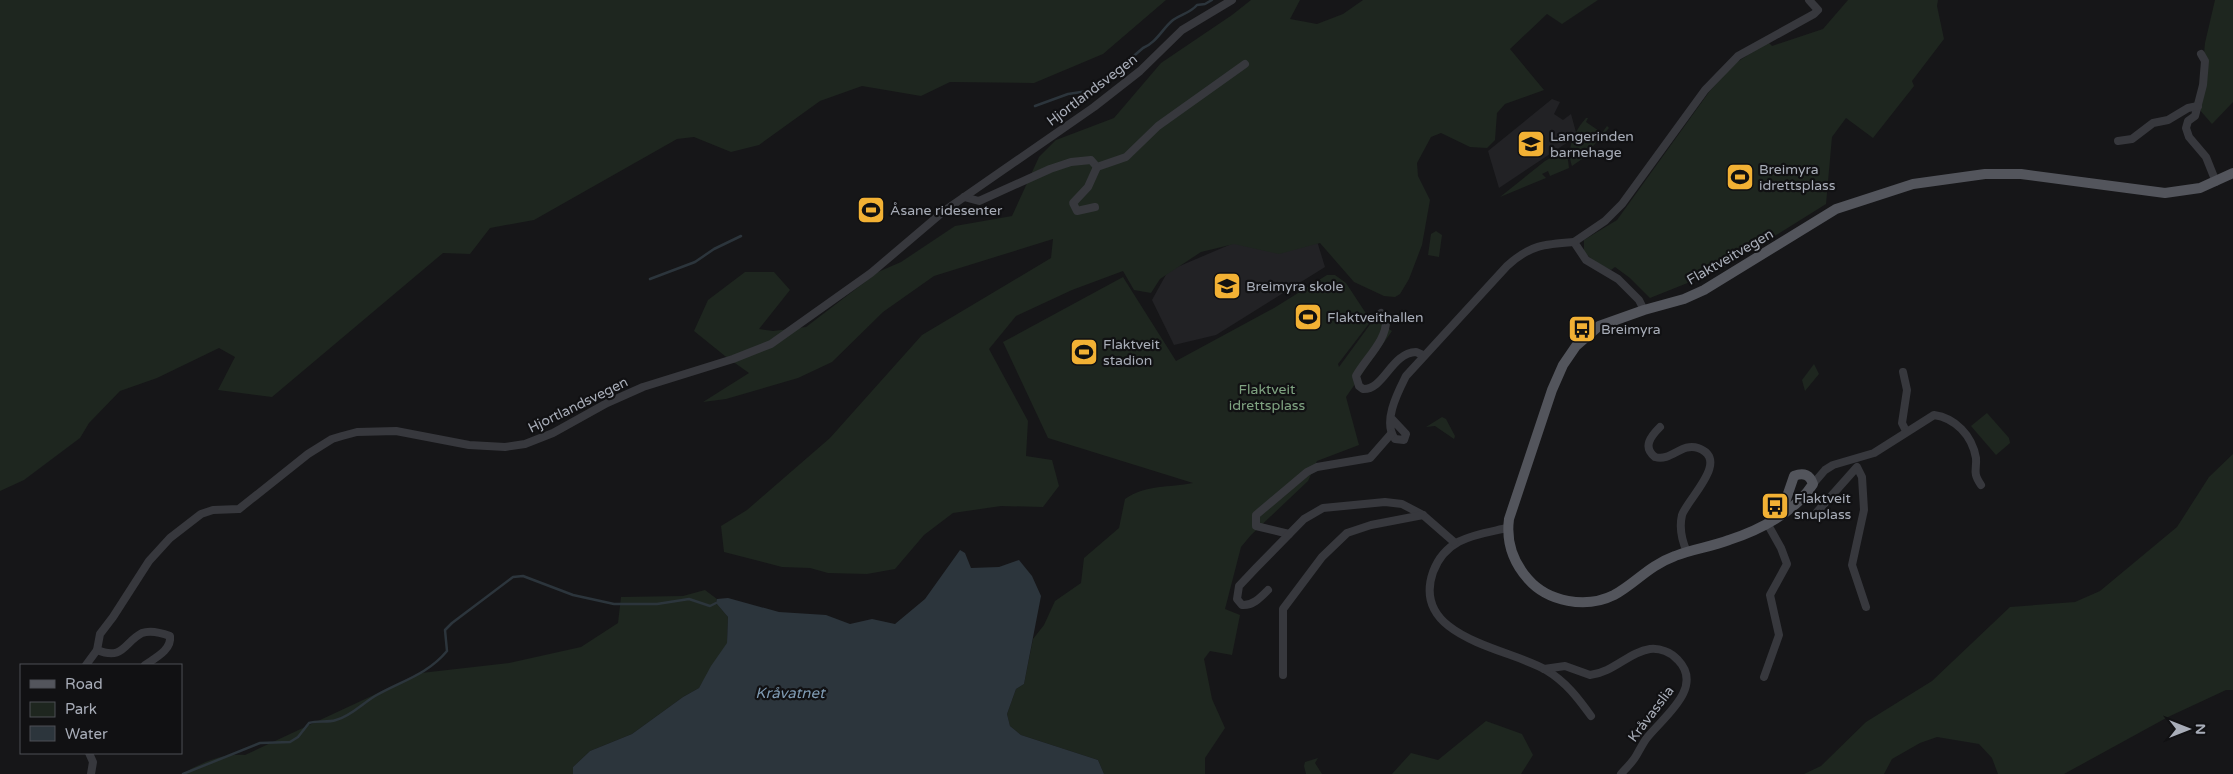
<svg xmlns="http://www.w3.org/2000/svg" width="2233" height="774" viewBox="0 0 2233 774" font-family="'Varela Round',sans-serif">
<rect width="100%" height="100%" fill="#161618"/>
<g fill="#222225">
<path d="M 1552,99 L 1560,102 L 1554,114 L 1563,120 L 1571,114 L 1577,136 L 1499,188 L 1488,151 Z"/>
<path d="M 1262,231 L 1317,241 L 1325,267 L 1216,335 L 1174,345 L 1152,300 L 1168,271 Z"/>
</g>
<g fill="#1e261f">
<path d="M 0,0 L 1166,0 L 1103,54 L 1034,83 L 950,82 L 921,96 L 862,86 L 820,101 L 759,145 L 731,152 L 694,137 L 677,139 L 534,220 L 490,228 L 470,254 L 443,253 L 272,397 L 218,390 L 235,357 L 219,348 L 157,378 L 120,391 L 89,423 L 80,438 L 24,480 L 0,491 Z"/>
<path d="M 1251,0 L 1300,0 L 1290,19 L 1317,24 L 1343,14 L 1363,0 L 1598,0 L 1562,24 L 1547,14 L 1510,49 L 1544,90 L 1505,104 L 1497,113 L 1495,140 L 1487,148 L 1470,147 L 1441,133 L 1431,137 L 1417,163 L 1418,176 L 1430,200 L 1422,245 L 1409,279 L 1400,294 L 1395,297 L 1384,296 L 1354,282 L 1320,243 L 1279,254 L 1234,244 L 1201,252 L 1160,279 L 1151,293 L 1134,290 L 1123,271 L 1072,290 L 1016,316 L 989,349 L 1028,421 L 1026,456 L 1052,460 L 1059,486 L 1043,507 L 1001,506 L 953,513 L 924,535 L 895,569 L 867,574 L 828,573 L 810,568 L 782,567 L 724,552 L 721,526 L 747,510 L 830,438 L 922,335 L 1051,258 L 1053,239 L 934,276 L 883,312 L 832,362 L 798,378 L 726,399 L 703,402 L 749,373 L 725,356 L 694,331 L 708,300 L 745,272 L 774,272 L 790,290 L 759,329 L 773,331 L 806,327 L 878,272 L 901,262 L 955,226 L 1012,216 L 1039,157 L 1056,140 L 1114,118 L 1161,63 L 1232,15 Z"/>
<path d="M 1848,0 L 1938,0 L 1937,6 L 1944,39 L 1912,81 L 1914,86 L 1873,138 L 1846,118 L 1832,137 L 1826,204 L 1720,270 L 1650,298 L 1630,278 L 1615,267 L 1611,270 L 1595,262 L 1584,252 L 1584,240 L 1617,220 L 1709,92 L 1734,64 L 1768,42 L 1772,46 L 1823,29 Z"/>
<path d="M 2215,0 L 2233,0 L 2233,102 L 2212,124 L 2199,109 L 2205,43 Z"/>
<path d="M 1586,118 L 1588,118 L 1586,122 L 1602,133 L 1607,126 L 1609,128 L 1586,154 L 1584,154 L 1585,153 L 1582,150 L 1577,155 L 1580,158 L 1582,156 L 1582,159 L 1572,166 C 1566,148 1574,132 1586,118 Z"/>
<path d="M 1563,151 L 1567,153 L 1569,168 L 1550,176 L 1548,171 L 1542,174 L 1546,178 L 1500,197 L 1545,161 Z"/>
<path d="M 1436,231 L 1442,235 L 1439,257 L 1428,255 L 1431,234 Z"/>
<path d="M 1327,275 L 1335,275 L 1346,283 L 1371,321 L 1338,364 L 1339,367 L 1374,319 L 1392,331 L 1346,397 L 1359,445 L 1317,461 L 1308,481 L 1251,535 L 1241,547 L 1225,609 L 1240,615 L 1232,655 L 1210,651 L 1204,659 L 1212,699 L 1225,728 L 1205,758 L 1205,774 L 1104,774 L 1098,760 L 1021,735 L 1010,726 L 1007,714 L 1016,689 L 1024,684 L 1033,639 L 1044,625 L 1055,601 L 1081,583 L 1084,558 L 1119,528 L 1125,499 C 1146,484 1169,488 1193,483 L 1048,438 L 1003,342 L 1123,277 L 1176,361 L 1274,308 Z"/>
<path d="M 1814,364 L 1819,374 L 1805,391 L 1802,380 Z"/>
<path d="M 1987,413 L 2009,438 L 2010,443 L 1996,455 L 1971,426 Z"/>
<path d="M 1442,417 L 1446,419 L 1455,436 L 1454,439 L 1435,426 L 1426,427 Z"/>
<path d="M 2233,454 L 2233,690 L 2226,690 L 2168,717 L 2064,774 L 1998,774 L 1992,758 L 1979,744 L 1937,737 L 1920,743 L 1892,759 L 1884,774 L 1804,774 L 1821,766 L 1866,722 L 1932,681 L 2010,607 L 2075,602 L 2100,591 L 2177,527 L 2209,477 Z"/>
<path d="M 705,590 L 717,599 L 716,603 L 728,617 L 727,644 L 699,688 L 683,697 L 632,734 L 590,751 L 573,767 L 573,774 L 182,774 C 201,763 222,753 245,755 L 421,673 L 509,663 L 581,647 L 618,623 L 621,597 L 683,596 Z"/>
<path d="M 1486,721 L 1522,734 L 1533,755 L 1521,774 L 1392,774 L 1411,753 L 1438,760 Z"/>
<path d="M 1318,758 L 1315,763 L 1322,774 L 1306,774 L 1304,766 L 1305,762 Z"/>
</g>
<path fill="#2c353c" d="M 960,550 L 965,553 L 971,568 L 999,567 L 1019,560 L 1032,576 L 1041,596 L 1024,684 L 1016,689 L 1007,714 L 1010,726 L 1021,735 L 1098,760 L 1104,774 L 573,774 L 573,767 L 590,751 L 632,734 L 683,697 L 699,688 L 711,666 L 727,643 L 728,617 L 716,603 L 717,599 L 728,598 L 779,612 L 826,615 L 850,624 L 872,619 L 895,624 L 925,599 Z"/>
<g fill="none" stroke-linecap="round" stroke-linejoin="round">
<g stroke="#2c353c" stroke-width="2.5">
<path d="M 1035,106 L 1068,94 L 1094,90 L 1143,48 C 1157,42 1162,29 1173,20 C 1182,14 1190,13 1197,5 L 1205,4 L 1212,0"/>
<path d="M 650,279 L 695,262 L 714,249 L 741,236"/>
<path d="M 183,774 L 260,743 L 290,742 L 298,737 L 309,723 C 318,720 327,723 336,720 C 350,717 363,703 375,696 C 401,681 427,675 447,651 L 445,630 L 452,623 L 513,577 L 523,576 L 573,595 L 614,604 L 657,604 L 689,599 L 710,606 L 716,603"/>
</g>
<g stroke="#37383d" stroke-width="8">
<path d="M 2201,54 L 2205,61 L 2203,85 L 2195,116 L 2188,121 L 2186,128 L 2189,137 L 2206,157 L 2216,182"/>
<path d="M 2118,141 L 2132,139 L 2153,123 L 2168,120 L 2188,108 L 2198,106"/>
<path d="M 964,197 L 979,201 L 1050,169 L 1071,162 L 1091,160 L 1097,167 L 1126,157 L 1158,126 L 1245,64"/>
<path d="M 1095,207 L 1077,211 L 1073,203 L 1088,187 L 1097,167"/>
<path d="M 1644,310 L 1639,300 L 1618,279 L 1586,260 L 1574,242 L 1605,221 L 1622,204 L 1705,90 L 1738,56 L 1814,14 L 1818,10 L 1809,0"/>
<path d="M 1381,313 L 1386,320 C 1387,340 1366,358 1356,376 L 1359,386 L 1363,389 C 1384,390 1391,353 1416,352 L 1423,355"/>
<path d="M 1903,372 L 1907,390 L 1902,423 L 1906,431"/>
<path d="M 1391,418 L 1406,434 L 1404,440 L 1395,439 C 1382,422 1398,392 1406,376 L 1507,266 C 1530,245 1544,244 1574,242"/>
<path d="M 1660,427 C 1651,436 1642,447 1655,457 C 1671,462 1682,442 1698,448 C 1731,460 1688,498 1682,515 C 1679,528 1682,541 1687,552"/>
<path d="M 1813,484 L 1825,470 L 1833,465 L 1874,453 L 1934,415 C 1955,418 1972,435 1976,458 C 1977,470 1972,472 1981,485"/>
<path d="M 1817,512 L 1857,467 L 1862,477 L 1864,510 L 1852,565 L 1866,607"/>
<path d="M 1507,528 C 1476,535 1446,537 1433,572 C 1410,638 1509,648 1546,670 C 1566,682 1578,698 1591,716"/>
<path d="M 1289,534 L 1256,526 L 1256,515 L 1307,472 L 1317,467 L 1370,458 L 1391,434"/>
<path d="M 1268,590 C 1261,597 1253,606 1242,605 L 1237,599 L 1239,586 L 1256,568 L 1304,519 L 1323,508 L 1385,502 L 1402,504 L 1423,515 L 1454,542"/>
<path d="M 97,650 C 124,661 124,642 142,633 C 150,630 162,633 170,636 C 172,650 155,658 145,665"/>
<path d="M 86,665 L 97,650 L 100,634 L 113,617 L 149,561 L 170,538 L 201,514 L 213,510 L 239,509 L 308,454 L 332,439 L 342,436 L 357,432 L 396,431 L 469,445 L 505,447 L 525,444 L 553,433 L 607,403 L 643,387 L 733,359 L 771,344 L 871,273 L 944,211 L 1094,107 L 1140,71 L 1182,30 L 1232,0"/>
<path d="M 1544,669 L 1565,666 L 1590,675 C 1614,672 1629,652 1650,649 C 1660,648 1671,652 1678,660 C 1705,688 1662,718 1646,739 C 1642,745 1639,751 1636,756 C 1632,763 1626,768 1621,774"/>
<path d="M 1283,675 L 1283,609 L 1322,557 L 1347,533 L 1371,525 L 1423,515"/>
<path d="M 1764,677 L 1779,635 L 1770,595 L 1787,564 L 1781,548 L 1767,523"/>
<path d="M 89,753 L 93,762 L 91,774"/>
</g>
<path stroke="#53555c" stroke-width="10" d="M 1781,514 L 1794,476 C 1804,472 1810,475 1813,484 C 1795,512 1760,530 1729,540 C 1711,547 1692,549 1675,556 C 1648,566 1636,583 1614,595 C 1586,609 1548,602 1528,579 C 1513,562 1506,542 1509,519 L 1552,390 L 1563,365 L 1576,346 L 1599,326 L 1644,310 L 1684,299 L 1704,290 L 1836,209 L 1913,184 L 1985,174 L 2021,174 L 2165,193 L 2200,188 L 2233,173"/>
</g>
<defs>
<g id="school-square" transform="scale(1.4375)"><rect x="-9" y="-9" width="18" height="18" rx="4" fill="#f2b134" stroke="#111113"/><path d="M0-5L7-2L0 1L-7-2ZM-4 1L0 2.5L4 1V4Q0 6-4 4Z" fill="#111"/></g>
<g id="stadium-square" transform="scale(1.4375)"><rect x="-9" y="-9" width="18" height="18" rx="4" fill="#f2b134" stroke="#111113"/><path d="M0-5a6.5 5 0 1 0 0 10a6.5 5 0 1 0 0-10ZM-3.5-1.8h7v3.6h-7Z" fill="#111"/></g>
<g id="bus-square" transform="scale(1.4375)"><rect x="-9" y="-9" width="18" height="18" rx="4" fill="#f2b134" stroke="#111113"/><path d="M-5-6H5V4H4V6H2V4H-2V6H-4V4H-5ZM-3.5-4V0h7V-4ZM-3.5 1.2v1.5H-2V1.2ZM2 1.2v1.5H3.5V1.2Z" fill="#111"/></g>
</defs>
<g fill-rule="evenodd">
<use href="#school-square" x="1531" y="144"/>
<use href="#stadium-square" x="1740" y="177"/>
<use href="#stadium-square" x="871" y="210"/>
<use href="#school-square" x="1227" y="286"/>
<use href="#stadium-square" x="1308" y="317"/>
<use href="#bus-square" x="1582" y="329"/>
<use href="#stadium-square" x="1084" y="352"/>
<use href="#bus-square" x="1775" y="506"/>
</g>
<g text-anchor="middle" dominant-baseline="central" stroke-width="4.5" stroke-linejoin="round" paint-order="stroke">
<g font-size="14" fill="#a8adb8" stroke="#111113">
<text transform="translate(1092 90) rotate(-37)">Hjortlandsvegen</text>
<text transform="translate(1730 257) rotate(-30)">Flaktveitvegen</text>
<text transform="translate(578 405) rotate(-26)">Hjortlandsvegen</text>
<text transform="translate(1651 714) rotate(-53)">Kråvasslia</text>
</g>
<g font-size="14" fill="#a8adb8" stroke="#111113" text-anchor="start">
<text x="1550" y="136">Langerinden<tspan x="1550" dy="16">barnehage</tspan></text>
<text x="1759" y="169">Breimyra<tspan x="1759" dy="16">idrettsplass</tspan></text>
<text x="890" y="210">Åsane ridesenter</text>
<text x="1246" y="286">Breimyra skole</text>
<text x="1327" y="317">Flaktveithallen</text>
<text x="1601" y="329">Breimyra</text>
<text x="1103" y="344">Flaktveit<tspan x="1103" dy="16">stadion</tspan></text>
<text x="1794" y="498">Flaktveit<tspan x="1794" dy="16">snuplass</tspan></text>
</g>
<g font-size="14" fill="#7fa381" stroke="#111113">
<text x="1267" y="389">Flaktveit<tspan x="1267" dy="16">idrettsplass</tspan></text>
</g>
<g font-size="15" font-style="italic" fill="#7f9bb3" stroke="#111113">
<text x="790" y="693">Kråvatnet</text>
</g>
</g>
<rect x="20" y="664" width="162" height="90" fill="#111113" stroke="#4d4f55"/>
<rect x="30" y="680" width="25" height="8" fill="#53555c" stroke="#4d4f55"/>
<text x="65" y="689" font-size="15" fill="#a8adb8">Road</text>
<rect x="30" y="702" width="25" height="15" fill="#1e261f" stroke="#4d4f55"/>
<text x="65" y="714" font-size="15" fill="#a8adb8">Park</text>
<rect x="30" y="726" width="25" height="15" fill="#2c353c" stroke="#4d4f55"/>
<text x="65" y="739" font-size="15" fill="#a8adb8">Water</text>
<g transform="translate(2188 729) rotate(90)" stroke="#111113" stroke-width="4" paint-order="stroke">
<path d="M0-4L9 19L0 12L-9 19Z" fill="#a8adb8"/>
<text y="-8" font-size="14" font-weight="bold" text-anchor="middle" fill="#a8adb8">N</text>
</g>
</svg>
